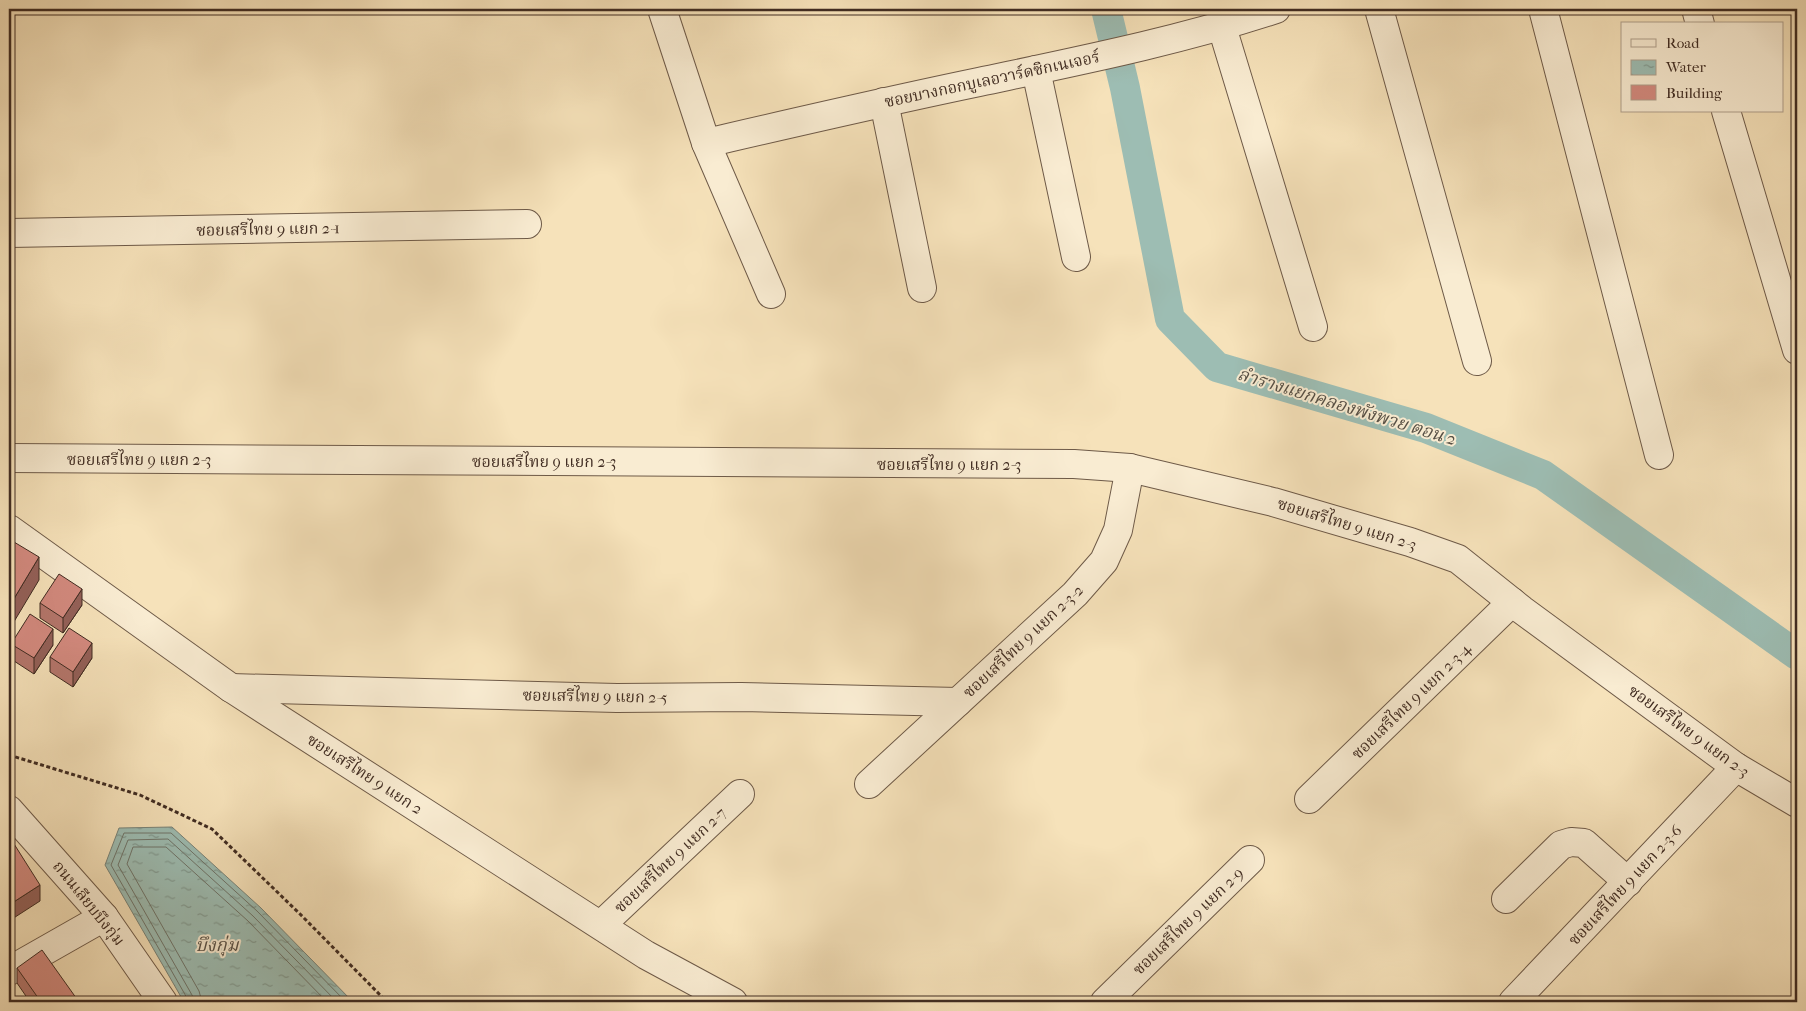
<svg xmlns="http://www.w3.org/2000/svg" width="1806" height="1011" viewBox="0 0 1806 1011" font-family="'IM FELL French Canon','Noto Serif Thai',serif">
<defs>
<pattern id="water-ripples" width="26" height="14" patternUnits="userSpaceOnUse" patternTransform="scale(1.25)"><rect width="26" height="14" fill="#9dbdb3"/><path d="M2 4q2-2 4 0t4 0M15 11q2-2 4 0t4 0" fill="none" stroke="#819a91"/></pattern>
</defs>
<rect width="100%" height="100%" fill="#f6e2ba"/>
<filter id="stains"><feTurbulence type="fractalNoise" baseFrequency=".004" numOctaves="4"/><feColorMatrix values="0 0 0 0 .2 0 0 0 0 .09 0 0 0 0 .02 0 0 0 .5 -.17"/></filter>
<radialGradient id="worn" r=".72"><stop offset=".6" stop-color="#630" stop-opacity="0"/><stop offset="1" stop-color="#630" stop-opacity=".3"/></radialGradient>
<path fill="url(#water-ripples)" stroke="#788379" d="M 172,827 L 261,908 L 353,1002 L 184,1002 L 105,865 L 119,828 Z"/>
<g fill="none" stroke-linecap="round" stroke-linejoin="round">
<g stroke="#6e746a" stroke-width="1">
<path d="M 188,1002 L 187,998 L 111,865 L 124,833 L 171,833 L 257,911 L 346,1002"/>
<path d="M 194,1002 L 192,995 L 118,865 L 128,840 L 168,839 L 253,916 L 337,1002"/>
<path d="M 202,1002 L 199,991 L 127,864 L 133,847 L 166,847 L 248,921 L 327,1002"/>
</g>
<path stroke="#9dbdb3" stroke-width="30" d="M 1106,9 L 1125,88 L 1170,319 L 1217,367 L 1426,428 L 1543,475 L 1797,655"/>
<g stroke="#6e5a48" stroke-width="30">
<g id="minor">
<path d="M 662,9 L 706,143 L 771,294"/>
<path d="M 1379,9 L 1477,361"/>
<path d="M 1543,9 L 1659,455"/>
<path d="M 1696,9 L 1700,24"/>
<path d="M 1222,27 L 1313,327"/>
<path d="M 1036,70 L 1076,257"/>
<path d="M 884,102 L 922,288"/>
<path d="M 1726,111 L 1797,350"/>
<path d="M 706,143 C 797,122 887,101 979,82 C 1078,61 1179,41 1276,9"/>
<path d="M 9,233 L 527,224"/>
<path d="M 9,458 L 1074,464 L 1130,468 L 1273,502 L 1410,542 L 1458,559 L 1522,610 L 1736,767 L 1797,803"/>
<path d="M 9,529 L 231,688 L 646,955 L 733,1002"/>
<path d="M 231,688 L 617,698 L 741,697 L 958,702"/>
<path d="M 869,784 L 1075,594 L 1104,561 L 1118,530 L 1130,468"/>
<path d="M 1309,799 L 1512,602"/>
<path d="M 9,810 L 104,917 L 163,1002"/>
<path d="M 1506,899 L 1561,845 L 1571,842 L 1584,843 L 1628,882"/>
<path d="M 601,925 L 740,794"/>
<path d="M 9,971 L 104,917"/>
<path d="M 1105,1002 L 1250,860"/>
<path d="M 1513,1002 L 1736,767"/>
</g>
</g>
<path stroke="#402c22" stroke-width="3" stroke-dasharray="4 2.5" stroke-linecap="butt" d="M 9,755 L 140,795 L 212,829 L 300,914 L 387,1002"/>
<use href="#minor" stroke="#f9ecd2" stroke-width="28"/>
</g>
<g fill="#b5776d" stroke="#402c22">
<path d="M 40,603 L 82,605 L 63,633 L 40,618 Z"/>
<path d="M 11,644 L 53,645 L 34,674 L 11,659 Z"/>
<path d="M 50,657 L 92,658 L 73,687 L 50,672 Z"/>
<path d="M 17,968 L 79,1002 L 30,1002 L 17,983 Z"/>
</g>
<g fill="#946159" stroke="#402c22">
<path d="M 39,557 L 39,580 L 9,630 L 9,607 Z"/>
<path d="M 82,589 L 82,605 L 63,633 L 63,618 Z"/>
<path d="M 53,629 L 53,645 L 34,674 L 34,658 Z"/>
<path d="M 92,643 L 92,658 L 73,687 L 73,672 Z"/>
<path d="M 40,885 L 40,901 L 9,921 L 9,905 Z"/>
</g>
<g fill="#d38a7f" stroke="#402c22">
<path d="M 9,539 L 39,557 L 9,607 Z"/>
<path d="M 59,574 L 82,589 L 63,618 L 40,603 Z"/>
<path d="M 30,614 L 53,629 L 34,658 L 11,644 Z"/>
<path d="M 69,628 L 92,643 L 73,672 L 50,657 Z"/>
<path d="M 9,836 L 40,885 L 9,905 Z"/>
<path d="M 42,950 L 79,1002 L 41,1002 L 17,968 Z"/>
</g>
<g text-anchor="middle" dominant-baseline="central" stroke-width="4" stroke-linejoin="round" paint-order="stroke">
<g font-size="16" fill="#402c22" stroke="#f9ecd2">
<text transform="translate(992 79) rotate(-12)">ซอยบางกอกบูเลอวาร์ดซิกเนเจอร์</text>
<text transform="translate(268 229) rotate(-1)">ซอยเสรีไทย 9 แยก 2-1</text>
<text x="139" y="459">ซอยเสรีไทย 9 แยก 2-3</text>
<text x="544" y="461">ซอยเสรีไทย 9 แยก 2-3</text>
<text x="949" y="464">ซอยเสรีไทย 9 แยก 2-3</text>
<text transform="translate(1347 524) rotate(17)">ซอยเสรีไทย 9 แยก 2-3</text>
<text transform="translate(1023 641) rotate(-43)">ซอยเสรีไทย 9 แยก 2-3-2</text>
<text transform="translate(595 696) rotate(1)">ซอยเสรีไทย 9 แยก 2-5</text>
<text transform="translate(1411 701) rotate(-44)">ซอยเสรีไทย 9 แยก 2-3-4</text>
<text transform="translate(1689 731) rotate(36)">ซอยเสรีไทย 9 แยก 2-3</text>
<text transform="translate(365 774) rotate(33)">ซอยเสรีไทย 9 แยก 2</text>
<text transform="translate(670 860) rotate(-43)">ซอยเสรีไทย 9 แยก 2-7</text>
<text transform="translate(1625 885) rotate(-47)">ซอยเสรีไทย 9 แยก 2-3-6</text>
<text transform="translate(89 903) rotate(51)">ถนนเลียบบึงกุ่ม</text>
<text transform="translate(1188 921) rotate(-44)">ซอยเสรีไทย 9 แยก 2-9</text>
</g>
<g font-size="18" font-style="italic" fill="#575046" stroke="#f9ecd2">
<text transform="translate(1347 407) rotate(17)">ลำรางแยกคลองพังพวย ตอน 2</text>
<text x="217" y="945">บึงกุ่ม</text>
</g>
</g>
<rect width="1806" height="1011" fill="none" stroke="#f6e2ba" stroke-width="30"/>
<rect x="10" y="10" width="1786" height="991" fill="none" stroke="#402c22" stroke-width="2.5"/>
<rect x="15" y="15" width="1776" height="981" fill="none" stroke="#402c22"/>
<rect x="1621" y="22" width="162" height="90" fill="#f9ecd2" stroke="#af9f8c"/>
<rect x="1631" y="39" width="25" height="8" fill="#f9ecd2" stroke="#af9f8c"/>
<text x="1666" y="48" font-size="15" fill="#402c22">Road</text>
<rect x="1631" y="60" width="25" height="15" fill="url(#water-ripples)" stroke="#af9f8c"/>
<text x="1666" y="72" font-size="15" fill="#402c22">Water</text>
<rect x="1631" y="85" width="25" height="15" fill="#d38a7f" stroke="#af9f8c"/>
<text x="1666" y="98" font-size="15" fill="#402c22">Building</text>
<rect width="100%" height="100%" filter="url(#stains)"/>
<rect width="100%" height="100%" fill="url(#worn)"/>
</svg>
